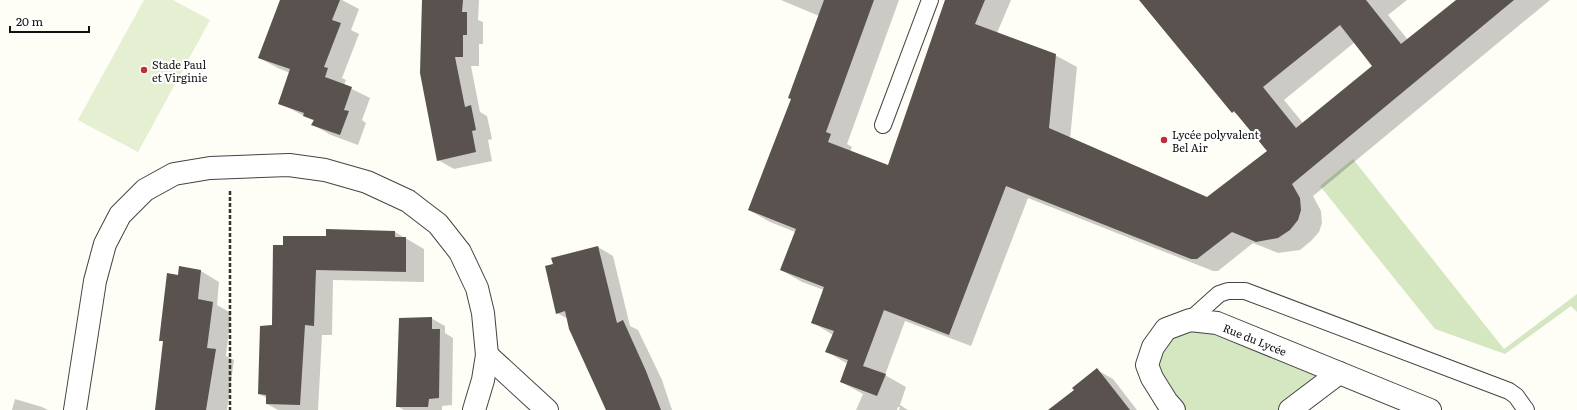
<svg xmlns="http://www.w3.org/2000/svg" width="1577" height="410" viewBox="0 0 1577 410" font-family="Literata,serif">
<rect width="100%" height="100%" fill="#fefdf6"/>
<g fill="#d5e7c1">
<path d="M 1353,159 L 1504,349 L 1577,294 L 1577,312 L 1571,306 L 1505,354 L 1435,329 L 1320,186 Z"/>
<path d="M 1190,320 L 1339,373 L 1290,410 L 1174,410 L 1153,347 Z"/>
</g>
<path fill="#e5efd2" d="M 144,0 L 173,0 L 210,20 L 138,152 L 78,120 Z"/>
<g fill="#0003" fill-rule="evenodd">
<path d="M 281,0 L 342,0 L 359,9 L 351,30 L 359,34 L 342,78 L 346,80 L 344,85 L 370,98 L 362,120 L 366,123 L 358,145 L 331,135 L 313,125 L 314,121 L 279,103 L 290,73 L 278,68 L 259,58 Z"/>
<path d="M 423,0 L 479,0 L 478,20 L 483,22 L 483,44 L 479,44 L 479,66 L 471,66 L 480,112 L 487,116 L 492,139 L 488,140 L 492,161 L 454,169 L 438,160 Z"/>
<path d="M 781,0 L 899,0 L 847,144 L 852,147 L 850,152 L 889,166 L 946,0 L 1011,0 L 997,33 L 1055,55 L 1077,67 L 1070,139 L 1208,198 L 1268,151 L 1240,116 L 1233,112 L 1140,0 L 1407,0 L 1388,15 L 1408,40 L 1458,0 L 1550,0 L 1313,196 L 1321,211 L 1322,223 L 1319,232 L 1311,241 L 1300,250 L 1278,253 L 1253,243 L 1218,271 L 1213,271 L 1028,198 L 971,346 L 905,321 L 885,375 L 906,387 L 900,405 L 908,410 L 899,410 L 900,407 L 898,407 L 897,410 L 856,410 L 863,394 L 841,382 L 848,364 L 827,352 L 833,335 L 812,322 L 824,290 L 802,282 L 781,270 L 795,232 L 770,222 L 749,210 L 792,99 L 819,16 ZM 1355,42 L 1374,67 L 1303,123 L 1284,100 Z"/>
<path d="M 395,232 L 424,249 L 424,282 L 333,280 L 332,335 L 322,335 L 318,410 L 278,410 L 267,404 L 267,398 L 259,394 L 273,326 L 284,246 L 327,237 Z"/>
<path d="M 598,247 L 613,256 L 630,326 L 638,330 L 662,380 L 672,410 L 606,410 L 568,319 L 557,313 Z"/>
<path d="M 201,271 L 219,282 L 217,305 L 231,313 L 226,356 L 234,360 L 227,410 L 156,410 L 164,342 L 160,340 L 179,276 Z"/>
<path d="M 431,318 L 445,326 L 445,333 L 453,338 L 452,405 L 442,406 L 442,410 L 404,410 L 397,406 Z"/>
<path d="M 1097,370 L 1113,379 L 1137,410 L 1049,410 L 1075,390 Z"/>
<path d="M 15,399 L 42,407 L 48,410 L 12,410 Z"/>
</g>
<g fill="#59524e" fill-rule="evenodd">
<path d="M 280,0 L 340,0 L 332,20 L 341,23 L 324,67 L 328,68 L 325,77 L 352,87 L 344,110 L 349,111 L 340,135 L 311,125 L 314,120 L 303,116 L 304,113 L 278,104 L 290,69 L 258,58 Z"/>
<path d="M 422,0 L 463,0 L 462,12 L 467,12 L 467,35 L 463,35 L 463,57 L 455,57 L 465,107 L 471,105 L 476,130 L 472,131 L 476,152 L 437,161 L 420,73 Z"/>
<path d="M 824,0 L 874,0 L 826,132 L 831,134 L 828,142 L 888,165 L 945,0 L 985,0 L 975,24 L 1056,54 L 1049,128 L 1207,197 L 1267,151 L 1234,111 L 1232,113 L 1139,0 L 1366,0 L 1401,44 L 1456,0 L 1514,0 L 1292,184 L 1300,198 L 1301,210 L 1298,220 L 1290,230 L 1278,238 L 1256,242 L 1232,232 L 1197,259 L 1191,259 L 1006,186 L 949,335 L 884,310 L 863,366 L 886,374 L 877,396 L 840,382 L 848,360 L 825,352 L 834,331 L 811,323 L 824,287 L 780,270 L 796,229 L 748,210 L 791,99 L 788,98 ZM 1340,25 L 1372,66 L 1296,128 L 1263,87 Z"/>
<path d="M 326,229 L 395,231 L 395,237 L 406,237 L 406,272 L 316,270 L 314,326 L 305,325 L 300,405 L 266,404 L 266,395 L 258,394 L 260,326 L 272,325 L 273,245 L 283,245 L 283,236 L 326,236 Z"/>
<path d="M 598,246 L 617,323 L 623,320 L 646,371 L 661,410 L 606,410 L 569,329 L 565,311 L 556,314 L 545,266 L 553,264 L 551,258 Z"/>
<path d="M 179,266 L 201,270 L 198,299 L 213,302 L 207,348 L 216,349 L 206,410 L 155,410 L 163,341 L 159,341 L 167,273 L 178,275 Z"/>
<path d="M 432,317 L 432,329 L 440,329 L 439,398 L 429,399 L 428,407 L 396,407 L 399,318 Z"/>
<path d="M 1097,368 L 1130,410 L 1048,410 L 1074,390 L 1072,388 Z"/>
</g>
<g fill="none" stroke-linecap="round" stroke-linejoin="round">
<g stroke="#444" stroke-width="18">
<g id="lane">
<path d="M 883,125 L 930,0"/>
<path d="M 1190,320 L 1219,294 L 1228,291 L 1245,291 L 1509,391 L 1516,396 L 1526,410"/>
</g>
</g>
<g stroke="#444" stroke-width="24">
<g id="street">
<path d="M 487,355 L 547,410"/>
<path d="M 75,410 L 95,281 L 105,244 L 120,215 L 145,190 L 174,174 L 210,168 L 289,165 L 325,170 L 367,182 L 408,201 L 438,224 L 460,252 L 477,288 L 483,313 L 487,355 L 483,380 L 474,410"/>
<path d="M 1174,410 L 1167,402 L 1152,378 L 1147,365 L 1153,347 L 1166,329 L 1190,320 L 1217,323 L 1430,410"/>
<path d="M 1290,410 L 1339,373"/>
</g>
</g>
<path stroke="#333" stroke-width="2.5" stroke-dasharray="4 2" stroke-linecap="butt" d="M 230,191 L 230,410"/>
<use href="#lane" stroke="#fff" stroke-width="16"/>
<use href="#street" stroke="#fff" stroke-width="22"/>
</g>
<g fill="#b73239" stroke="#fff" stroke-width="1.5">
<circle cx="144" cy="70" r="4"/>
<circle cx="1164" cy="140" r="4"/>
</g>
<g text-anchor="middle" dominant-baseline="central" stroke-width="4" stroke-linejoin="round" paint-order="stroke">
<g font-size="11" fill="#111" stroke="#fff" text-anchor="start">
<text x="152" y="64">Stade Paul<tspan x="152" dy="13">et Virginie</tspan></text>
<text x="1172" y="134">Lycée polyvalent<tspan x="1172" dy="13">Bel Air</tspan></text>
</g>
<g font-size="11" fill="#111" stroke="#fff">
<text transform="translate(1255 339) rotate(22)">Rue du Lycée</text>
</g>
</g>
<path d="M10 26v6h79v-6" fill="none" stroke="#111111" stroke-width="2"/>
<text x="16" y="26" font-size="12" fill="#111111" stroke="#ffffff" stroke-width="3" paint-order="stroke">20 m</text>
</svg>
